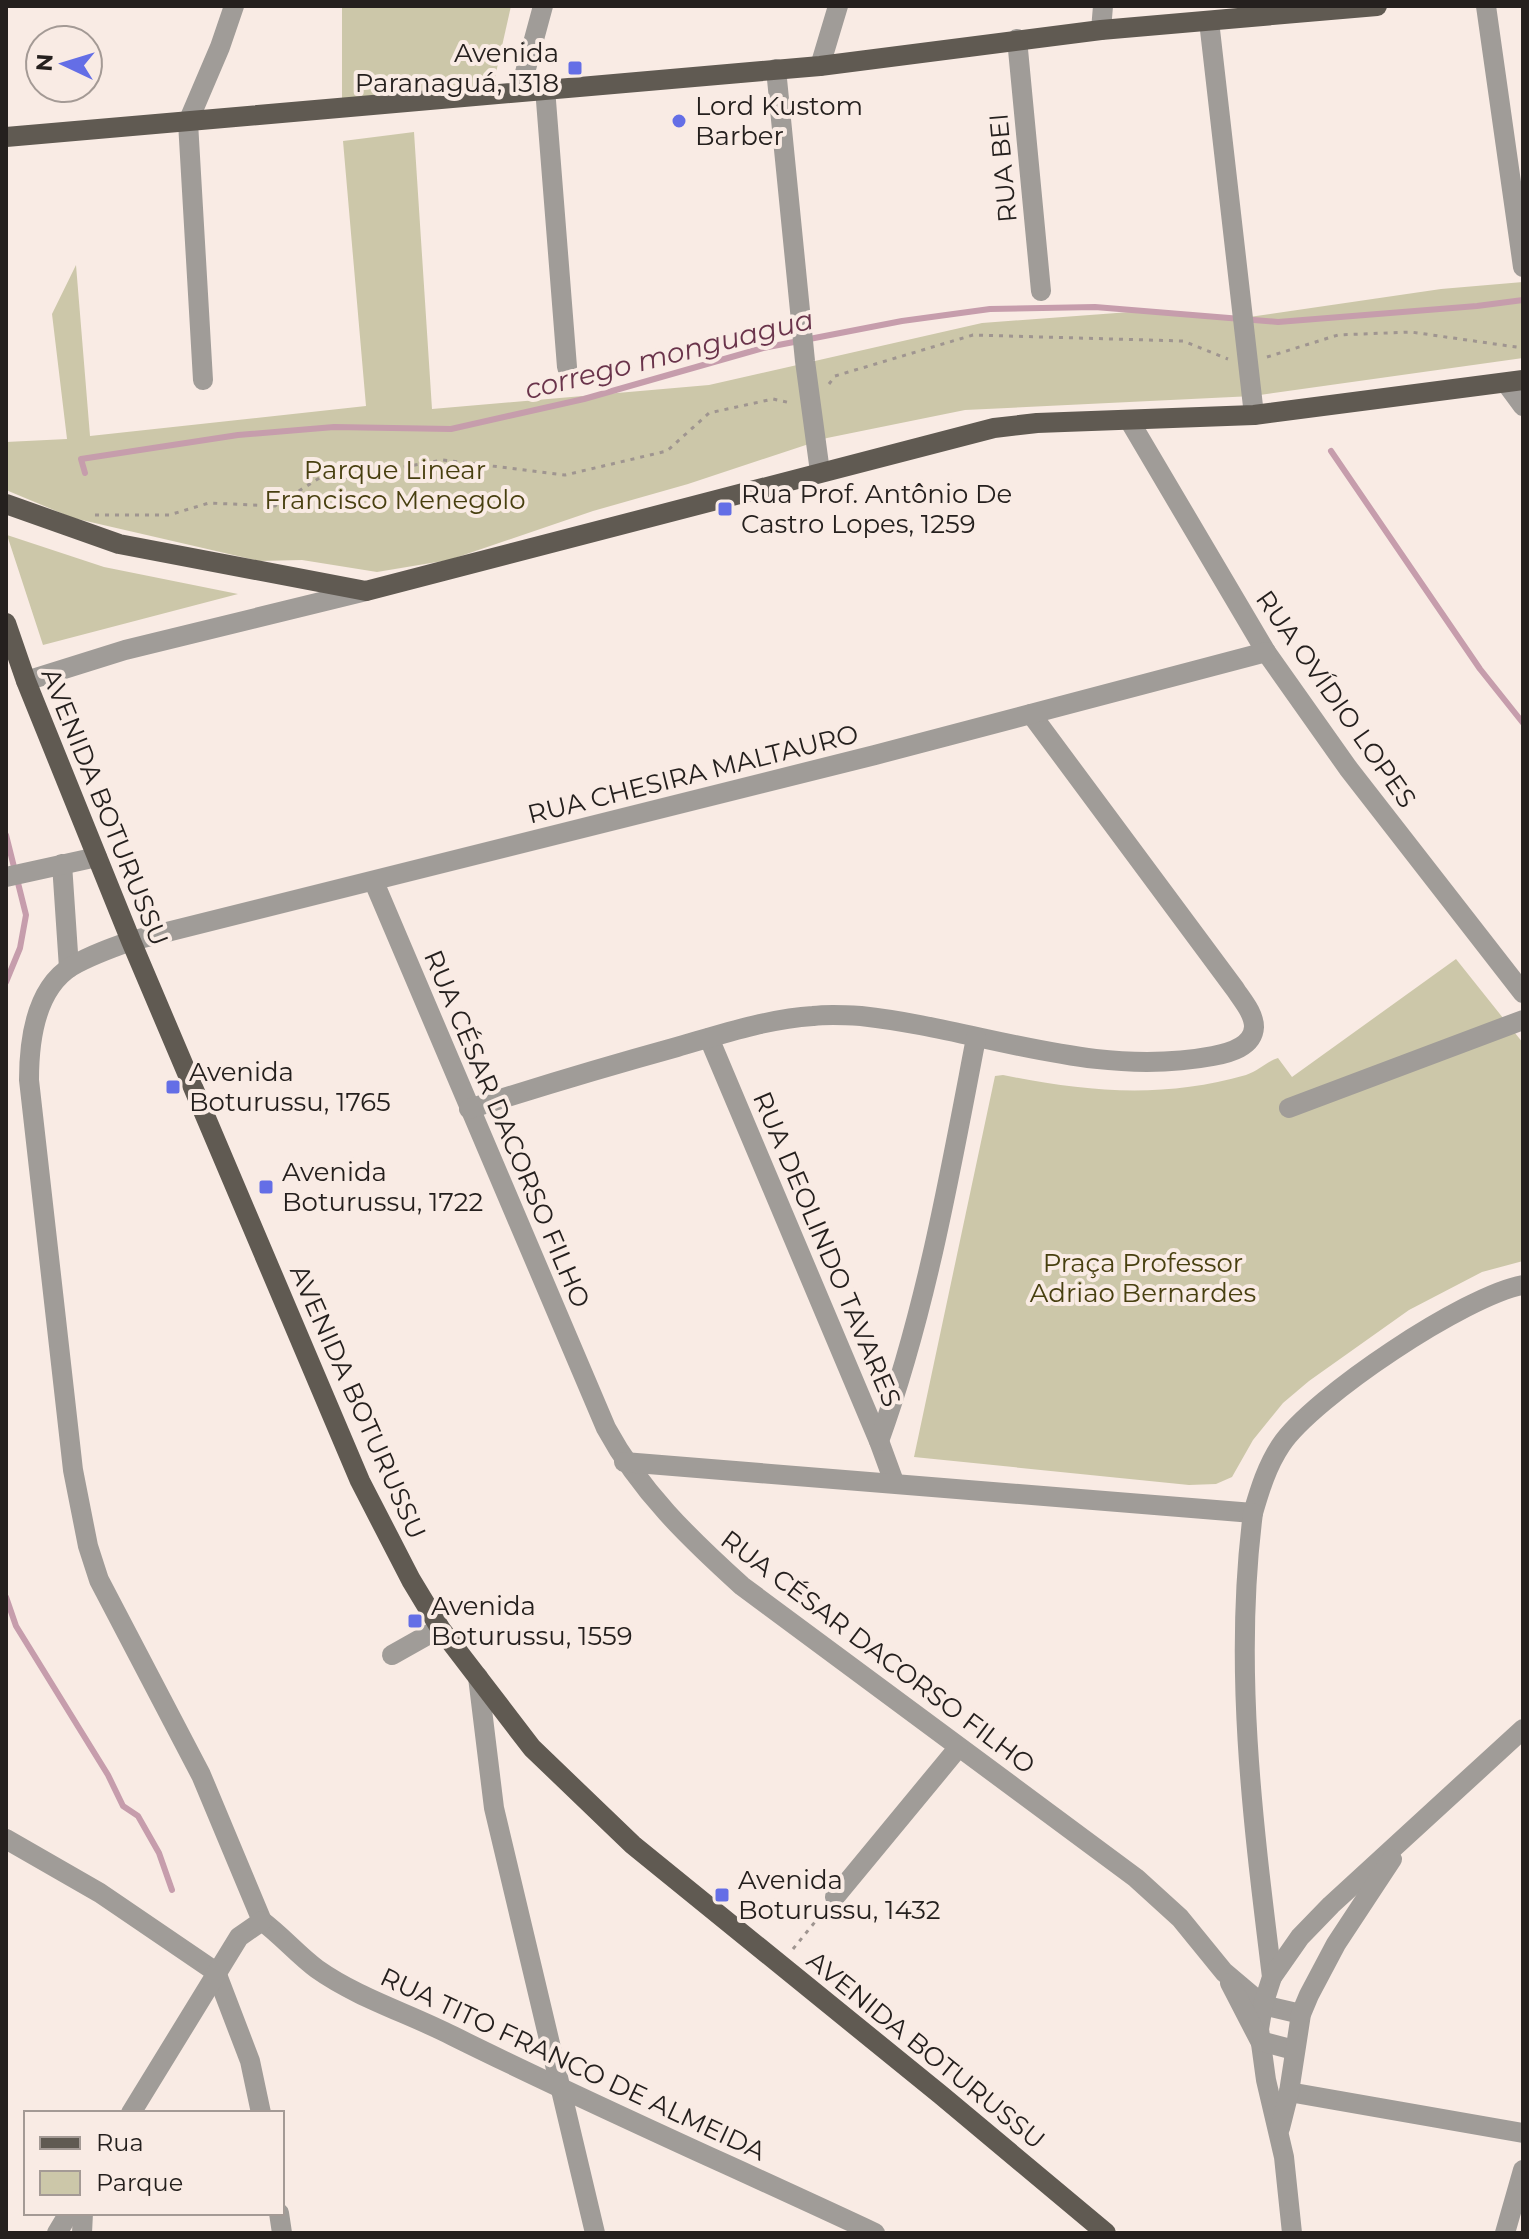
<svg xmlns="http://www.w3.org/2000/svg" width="1529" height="2239" viewBox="0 0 1529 2239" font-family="Montserrat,sans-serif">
<rect width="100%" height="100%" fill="#f9ebe4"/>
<g fill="#ccc7a9">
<path d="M 342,6 L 511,6 L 493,86 L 342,102 Z"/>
<path d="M 414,132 L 432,409 L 709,385 L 982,323 L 1130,312 L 1249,317 L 1441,289 L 1523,282 L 1523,358 L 1253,396 L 965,410 L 827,438 L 688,484 L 593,511 L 449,560 L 377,572 L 302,560 L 259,561 L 73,518 L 6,490 L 6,442 L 67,439 L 52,314 L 76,265 L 90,436 L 366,406 L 343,141 Z"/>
<path d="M 7,535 L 104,567 L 238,594 L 43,645 Z"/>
<path d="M 1456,959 L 1523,1043 L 1523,1261 L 1482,1272 L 1409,1310 L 1309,1381 L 1283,1403 L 1253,1440 L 1232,1477 L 1216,1484 L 1189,1485 L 914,1457 L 995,1076 L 1003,1075 C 1085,1092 1163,1099 1246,1075 C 1258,1071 1266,1062 1278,1058 L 1292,1077 Z"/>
</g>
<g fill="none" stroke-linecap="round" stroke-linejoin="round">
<g stroke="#c69dac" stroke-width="6">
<path d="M 1331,451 L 1480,669 L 1523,723"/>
<path d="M 85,473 L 81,459 L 238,435 L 334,427 L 451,429 L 584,399 L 763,348 L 902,321 L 990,309 L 1095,307 L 1278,322 L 1477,306 L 1523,300"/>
<path d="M 6,835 L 26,915 L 20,948 L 6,982"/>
<path d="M 6,1597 L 16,1626 L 108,1775 L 123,1806 L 138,1816 L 159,1853 L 172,1890"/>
</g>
<g stroke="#9f9590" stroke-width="3" stroke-dasharray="4 6" stroke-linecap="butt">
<path d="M 1267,357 L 1338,335 L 1411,332 L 1523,348"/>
<path d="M 829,384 L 835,376 L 973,335 L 1183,341 L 1228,359"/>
<path d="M 95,515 L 169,515 L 209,503 L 275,506 L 321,477 L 343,478 L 443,460 L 565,475 L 667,451 L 709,413 L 773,399 L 791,403"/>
<path d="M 793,1949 L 823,1912"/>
</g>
<g stroke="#a09c98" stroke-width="20">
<path d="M 1486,6 L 1523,267"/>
<path d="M 1209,21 L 1254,415"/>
<path d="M 1101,30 L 1103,6"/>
<path d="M 1017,39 L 1041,291"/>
<path d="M 820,66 L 838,6"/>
<path d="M 776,69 L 805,361 L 820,472"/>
<path d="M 545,88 L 567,367"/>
<path d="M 520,91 L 543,6"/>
<path d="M 203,380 L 188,122 L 220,47 L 234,6"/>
<path d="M 1506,383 L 1523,406"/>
<path d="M 1129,420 L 1266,652 L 1348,768 L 1523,993"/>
<path d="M 26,681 L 125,650 L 366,591"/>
<path d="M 62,864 L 69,968"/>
<path d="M 6,877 L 97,857"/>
<path d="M 374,882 L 606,1428 C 640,1491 689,1538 742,1586 L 1136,1878 L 1180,1918 L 1224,1972 L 1263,2005 L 1301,2014"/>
<path d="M 709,1038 L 879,1441 L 894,1482"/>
<path d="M 1289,1108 L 1523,1020"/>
<path d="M 469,1109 C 538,1087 608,1066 677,1047 C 722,1034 767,1019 813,1016 C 828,1014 846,1015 861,1016 C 980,1029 1092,1079 1213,1056 C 1229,1053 1253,1047 1254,1027 C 1254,1013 1242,1000 1235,989 L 1031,714"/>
<path d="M 879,1441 C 926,1311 950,1173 976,1038"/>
<path d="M 624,1462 L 1253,1513 C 1260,1489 1267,1466 1281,1445 C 1313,1397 1466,1295 1523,1285"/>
<path d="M 1253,1513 C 1233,1667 1253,1823 1272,1977 L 1263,2005 L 1259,2029 L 1266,2080 L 1284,2157 L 1292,2233"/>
<path d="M 392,1655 L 440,1628"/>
<path d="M 478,1677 L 494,1808 L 595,2233"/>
<path d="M 6,1839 L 100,1893 L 216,1972 L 250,2061 L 261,2113"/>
<path d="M 835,1897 L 958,1748"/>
<path d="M 262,1921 L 201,1775 L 99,1580 L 88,1546 L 73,1470 L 29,1080 C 29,1041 35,989 72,966 C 91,955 111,948 131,941 L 875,755 L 1266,652"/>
<path d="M 262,1921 C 282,1936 298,1955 317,1969 C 358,1998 408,2013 453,2036 C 592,2105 734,2167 875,2233"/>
<path d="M 1272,1977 L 1300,1937 L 1331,1905 L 1523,1729"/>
<path d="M 1230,1983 L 1260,2041 L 1294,2050"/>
<path d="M 1289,2092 L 1523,2133"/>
<path d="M 131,2113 L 239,1937 L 262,1921"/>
<path d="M 1280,2128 L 1289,2092 L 1301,2014 L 1309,1995 L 1336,1944 L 1392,1859"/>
<path d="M 279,2213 L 282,2233"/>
<path d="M 57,2233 L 69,2213"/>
<path d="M 82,2233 L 83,2213"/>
<path d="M 1505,2233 L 1523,2170"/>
</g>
<g stroke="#605a52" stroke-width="20">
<path d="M 6,137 L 820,66 L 1101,30 L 1377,6"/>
<path d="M 6,504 L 119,544 L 366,591 L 994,428 L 1037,423 L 1254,415 L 1523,380"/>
<path d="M 6,623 L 26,681 L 131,941 L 360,1481 L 411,1580 L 440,1628 L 532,1748 L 633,1845 L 941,2095 L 1106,2233"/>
</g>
</g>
<g fill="#646ee6" stroke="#f9ebe4" stroke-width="3">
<rect x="567" y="60" width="16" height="16" rx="4"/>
<circle cx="679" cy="121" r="8"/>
<rect x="717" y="501" width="16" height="16" rx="4"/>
<rect x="165" y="1079" width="16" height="16" rx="4"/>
<rect x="258" y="1179" width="16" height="16" rx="4"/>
<rect x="407" y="1613" width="16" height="16" rx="4"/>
<rect x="714" y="1887" width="16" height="16" rx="4"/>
</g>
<g text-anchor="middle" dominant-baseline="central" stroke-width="8" stroke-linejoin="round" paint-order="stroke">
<g font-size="26" fill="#25201e" stroke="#f9ebe4" text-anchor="start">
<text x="559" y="53" text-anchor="end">Avenida<tspan x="559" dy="30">Paranaguá, 1318</tspan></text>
<text x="695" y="106">Lord Kustom<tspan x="695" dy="30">Barber</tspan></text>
<text x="741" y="494">Rua Prof. Antônio De<tspan x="741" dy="30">Castro Lopes, 1259</tspan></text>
<text x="189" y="1072">Avenida<tspan x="189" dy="30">Boturussu, 1765</tspan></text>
<text x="282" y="1172">Avenida<tspan x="282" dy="30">Boturussu, 1722</tspan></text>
<text x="431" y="1606">Avenida<tspan x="431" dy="30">Boturussu, 1559</tspan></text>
<text x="738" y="1880">Avenida<tspan x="738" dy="30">Boturussu, 1432</tspan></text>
</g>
<g font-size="26" fill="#25201e" stroke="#f9ebe4">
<text transform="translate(1003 168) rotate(-95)">RUA BEI</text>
<text transform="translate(1336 699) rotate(55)">RUA OVÍDIO LOPES</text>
<text transform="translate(693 774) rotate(-14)">RUA CHESIRA MALTAURO</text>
<text transform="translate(105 807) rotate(68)">AVENIDA BOTURUSSU</text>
<text transform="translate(507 1129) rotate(67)">RUA CÉSAR DACORSO FILHO</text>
<text transform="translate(827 1249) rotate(67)">RUA DEOLINDO TAVARES</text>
<text transform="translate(358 1402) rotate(66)">AVENIDA BOTURUSSU</text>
<text transform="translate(878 1652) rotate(37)">RUA CÉSAR DACORSO FILHO</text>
<text transform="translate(926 2050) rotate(39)">AVENIDA BOTURUSSU</text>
<text transform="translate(573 2064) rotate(25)">RUA TITO FRANCO DE ALMEIDA</text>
</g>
<g font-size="26" fill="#473f0f" stroke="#f9ebe4">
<text x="395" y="470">Parque Linear<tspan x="395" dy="30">Francisco Menegolo</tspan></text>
<text x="1143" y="1263">Praça Professor<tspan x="1143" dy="30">Adriao Bernardes</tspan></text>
</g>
<g font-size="28" font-style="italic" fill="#6a344b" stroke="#f9ebe4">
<text transform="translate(669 354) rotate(-14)">corrego monguagua</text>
</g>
</g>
<rect width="1529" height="2239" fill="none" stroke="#25201e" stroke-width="16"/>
<rect x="24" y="2111" width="260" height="104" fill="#f9ebe4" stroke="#a49a95" stroke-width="2"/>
<rect x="40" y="2137" width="40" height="12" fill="#605a52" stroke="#a49a95" stroke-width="2"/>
<text x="96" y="2151" font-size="24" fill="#25201e">Rua</text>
<rect x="40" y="2171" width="40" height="24" fill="#ccc7a9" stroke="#a49a95" stroke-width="2"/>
<text x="96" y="2191" font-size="24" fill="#25201e">Parque</text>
<g transform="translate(64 64) rotate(274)"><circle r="38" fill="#f9ebe4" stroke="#a49a95" stroke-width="2"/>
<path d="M0-6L14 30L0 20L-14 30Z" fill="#646ee6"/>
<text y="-12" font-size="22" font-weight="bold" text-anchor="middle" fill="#25201e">N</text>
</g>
</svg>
